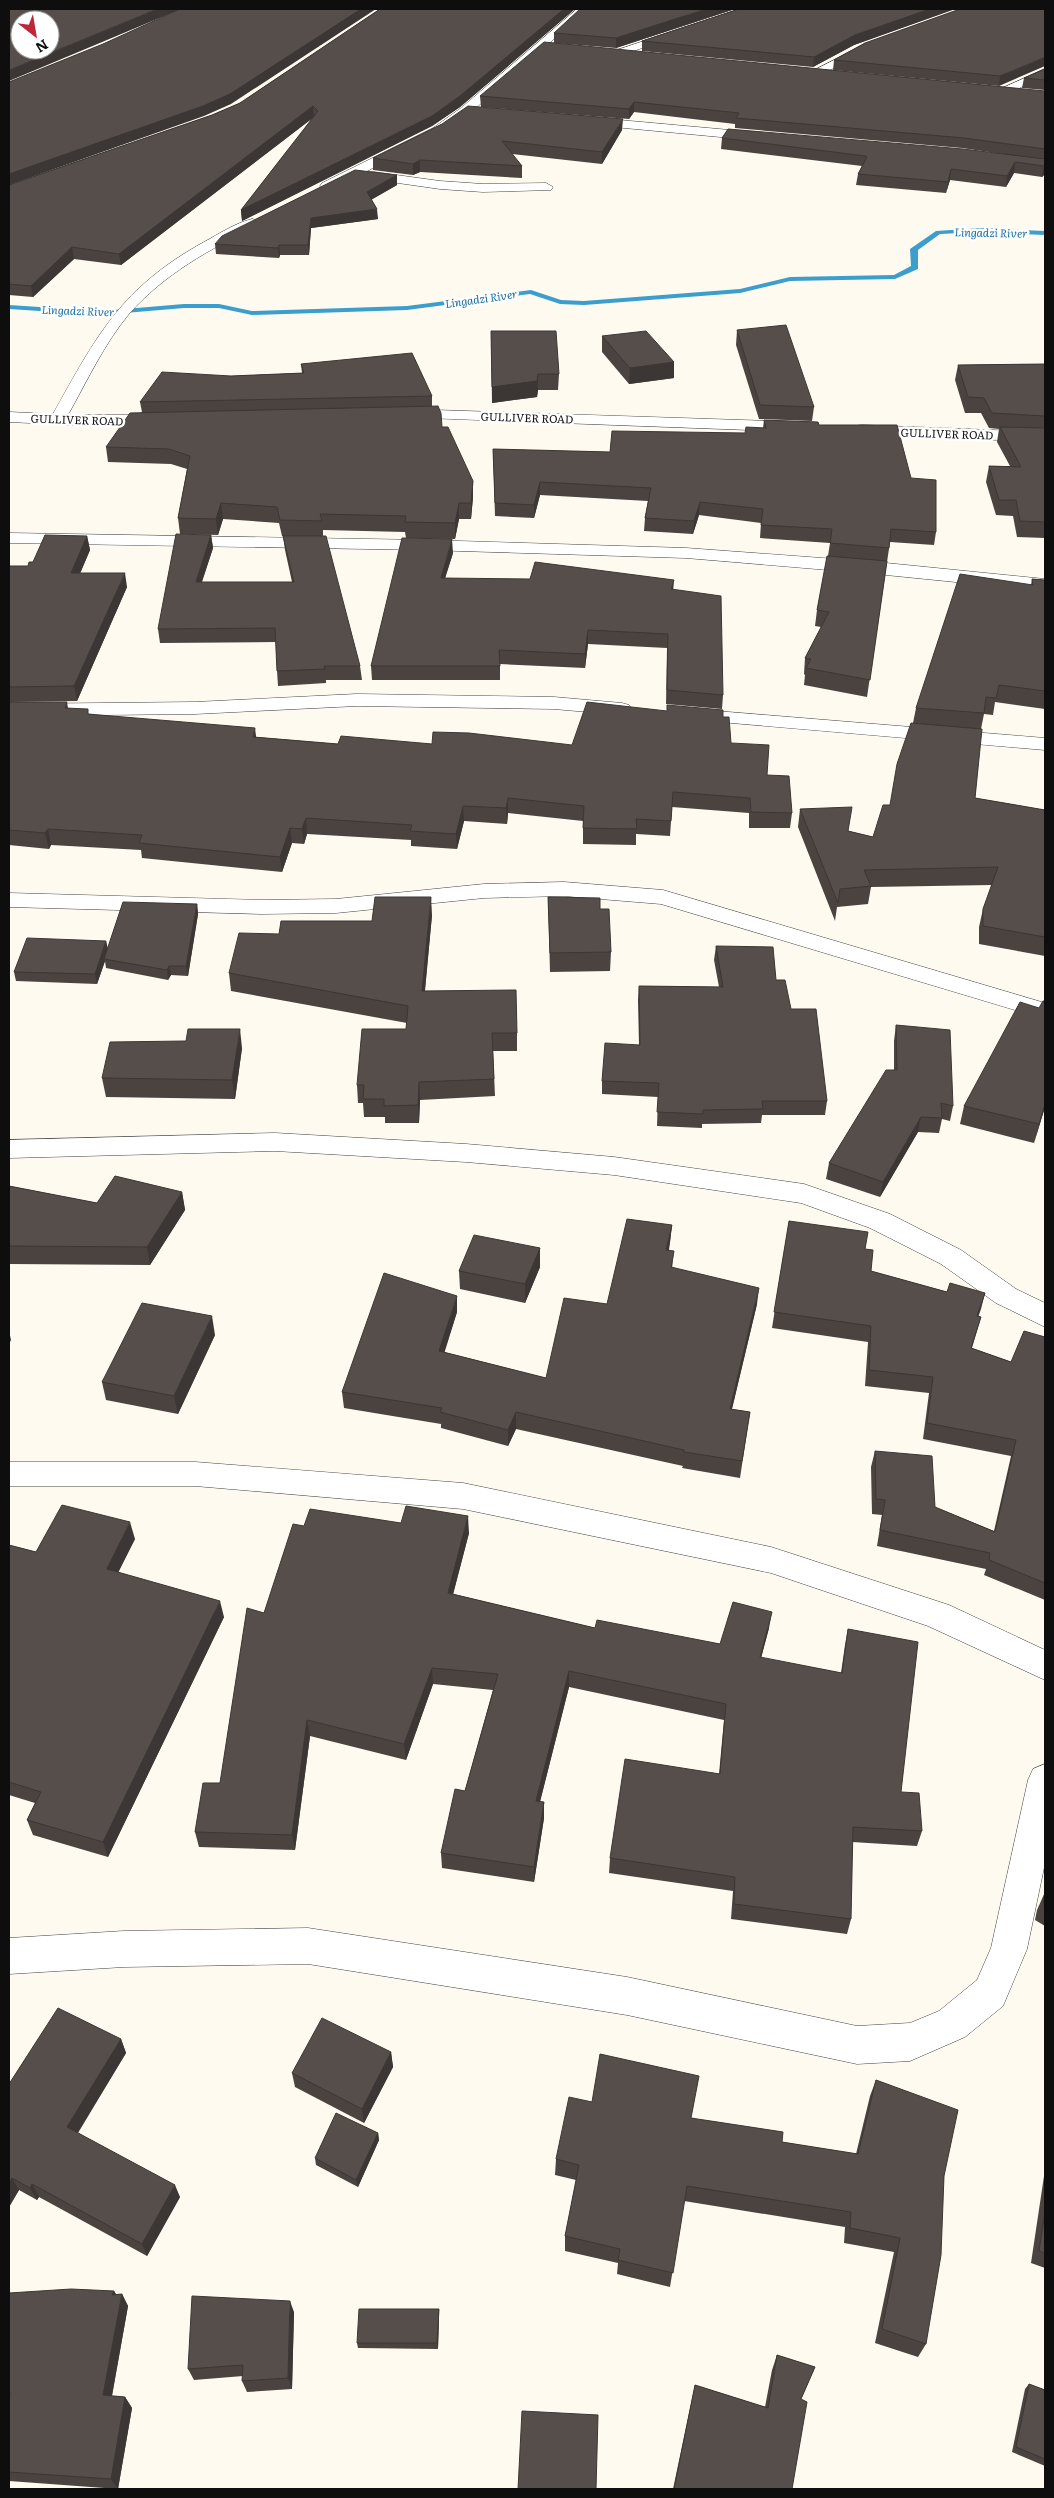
<svg xmlns="http://www.w3.org/2000/svg" width="1054" height="2498" viewBox="0 0 1054 2498" font-family="Literata,serif">
<rect width="100%" height="100%" fill="#fffaef"/>
<g fill="none" stroke-linecap="round" stroke-linejoin="round">
<path fill="#3b9ecd" fill-rule="evenodd" d="M 981,228 L 1045,231 L 1045,235 L 981,232 L 940,234 L 918,250 L 918,269 L 895,279 L 790,281 L 740,293 L 584,305 L 560,304 L 530,294 L 407,310 L 252,315 L 219,308 L 184,308 L 101,315 L 9,309 L 9,305 L 101,311 L 184,304 L 219,304 L 252,311 L 407,306 L 531,290 L 561,300 L 584,301 L 740,289 L 790,277 L 894,275 L 911,266 L 910,249 L 936,231 Z"/>
<g stroke="#414141" stroke-width="1">
<g id="minor">
<path d="M 577,9 L 588,9 L 469,114 L 441,134 L 367,171 L 440,181 L 483,184 L 546,183 L 553,187 L 551,190 L 483,192 L 440,189 L 356,177 L 332,189 L 322,189 L 320,186 L 322,183 L 433,128 L 461,108 Z"/>
<path d="M 740,9 L 755,9 L 619,56 L 615,57 L 609,54 L 611,52 Z"/>
<path d="M 867,43 L 871,44 L 871,48 L 817,77 L 813,78 L 807,74 Z"/>
<path d="M 1045,69 L 1045,76 L 1006,94 L 1002,95 L 996,91 Z"/>
<path d="M 586,117 L 763,133 L 769,137 L 763,141 L 582,124 L 580,121 Z"/>
<path d="M 252,219 L 257,220 L 259,223 L 257,226 C 210,249 164,274 129,314 C 104,344 87,381 68,415 L 162,415 L 168,417 L 170,420 L 168,423 L 93,426 L 9,422 L 9,412 L 53,414 C 97,335 121,288 204,242 C 219,234 235,223 252,219 Z"/>
<path d="M 405,409 L 802,422 L 808,423 L 810,427 L 808,431 L 802,432 L 399,417 L 397,414 L 399,411 Z"/>
<path d="M 862,425 L 1045,432 L 1045,442 L 856,434 L 854,430 L 856,426 Z"/>
<path d="M 9,533 L 426,540 L 686,548 L 876,562 L 1045,579 L 1045,591 L 876,574 L 686,558 L 426,550 L 9,543 Z"/>
<path d="M 357,694 L 554,697 L 622,703 L 629,705 L 632,709 L 629,713 L 622,715 L 554,709 L 357,706 L 195,714 L 9,716 L 9,704 L 195,702 Z"/>
<path d="M 692,709 L 1045,738 L 1045,750 L 685,719 L 682,715 L 685,711 Z"/>
<path d="M 564,882 L 663,890 L 1045,1003 L 1045,1019 L 661,904 L 564,896 L 484,898 L 336,913 L 261,914 L 9,907 L 9,893 L 261,900 L 336,899 L 484,884 Z"/>
<path d="M 275,1133 L 466,1144 L 614,1157 L 804,1184 L 890,1214 L 961,1250 L 1016,1289 L 1045,1303 L 1045,1327 L 996,1303 L 941,1264 L 870,1228 L 801,1203 L 614,1175 L 466,1162 L 275,1151 L 9,1158 L 9,1140 Z"/>
<path d="M 9,1462 L 195,1462 L 463,1483 L 771,1547 L 949,1605 L 1045,1650 L 1045,1680 L 928,1626 L 771,1573 L 463,1509 L 195,1486 L 9,1486 Z"/>
<path d="M 1045,1764 L 1045,1863 L 1027,1949 L 1003,2006 L 965,2037 L 910,2061 L 857,2064 L 627,2015 L 308,1964 L 124,1967 L 9,1974 L 9,1938 L 124,1931 L 308,1928 L 627,1977 L 857,2026 L 910,2023 L 939,2011 L 977,1980 L 991,1948 L 1028,1780 L 1033,1769 Z"/>
</g>
</g>
<use href="#minor" fill="#fff" fill-rule="evenodd"/>
</g>
<g fill="#4a4340">
<path d="M 380,9 L 575,9 L 460,107 L 432,126 L 242,221 L 241,210 L 314,117 L 121,265 L 74,259 L 33,297 L 9,295 L 9,185 L 212,115 L 240,103 Z"/>
<path d="M 735,9 L 616,48 L 554,43 L 554,33 Z"/>
<path d="M 739,9 L 955,9 L 854,45 L 813,67 L 642,51 L 642,41 Z"/>
<path d="M 1045,9 L 999,86 L 833,70 L 834,60 Z"/>
<path d="M 1045,69 L 1045,90 L 1022,88 L 1024,78 Z"/>
<path d="M 1045,91 L 1045,174 L 1042,177 L 1014,173 L 1006,187 L 950,180 L 946,193 L 856,185 L 858,174 L 862,166 L 721,149 L 722,138 L 1003,154 L 962,148 L 735,128 L 735,124 L 634,112 L 629,119 L 481,107 L 480,96 Z"/>
<path d="M 442,124 L 622,130 L 602,164 L 512,154 L 522,166 L 522,178 L 420,172 L 413,175 L 373,170 L 373,158 Z"/>
<path d="M 397,175 L 397,185 L 371,200 L 378,219 L 311,228 L 309,255 L 280,255 L 279,258 L 216,254 L 215,244 Z"/>
<path d="M 737,330 L 814,407 L 812,421 L 759,419 L 736,345 Z"/>
<path d="M 491,331 L 559,374 L 558,390 L 538,390 L 537,397 L 492,403 Z"/>
<path d="M 602,336 L 674,362 L 674,378 L 629,384 L 602,352 Z"/>
<path d="M 301,364 L 432,396 L 432,406 L 442,427 L 473,481 L 473,497 L 471,519 L 459,519 L 455,539 L 406,538 L 405,532 L 323,530 L 323,536 L 282,536 L 279,523 L 223,519 L 218,535 L 180,534 L 178,518 L 187,469 L 171,464 L 108,462 L 106,447 L 142,412 L 140,402 L 231,376 L 302,373 Z"/>
<path d="M 1045,364 L 1045,538 L 1017,537 L 1013,516 L 996,515 L 986,482 L 989,466 L 1010,466 L 997,442 L 999,429 L 989,428 L 981,413 L 965,413 L 955,380 L 958,365 Z"/>
<path d="M 764,420 L 819,425 L 911,478 L 936,532 L 934,545 L 890,542 L 867,697 L 804,685 L 805,675 L 804,674 L 805,658 L 821,627 L 815,626 L 817,610 L 828,556 L 830,543 L 760,538 L 761,523 L 699,515 L 693,534 L 644,531 L 645,518 L 648,501 L 540,495 L 534,518 L 495,516 L 493,449 L 610,452 L 745,433 L 763,428 Z"/>
<path d="M 211,535 L 213,548 L 202,582 L 292,582 L 285,550 L 283,536 L 360,666 L 362,680 L 326,680 L 326,683 L 278,686 L 277,671 L 276,642 L 160,643 L 158,629 Z"/>
<path d="M 87,536 L 90,550 L 80,573 L 127,587 L 77,701 L 9,702 L 67,702 L 68,708 L 89,714 L 256,737 L 338,744 L 432,744 L 572,745 L 667,711 L 723,717 L 731,743 L 767,775 L 792,813 L 790,828 L 749,828 L 749,813 L 672,807 L 670,836 L 636,834 L 636,845 L 583,844 L 583,821 L 508,813 L 507,824 L 464,821 L 457,849 L 411,846 L 411,840 L 307,834 L 304,844 L 292,843 L 282,872 L 142,858 L 141,850 L 51,845 L 49,849 L 9,845 L 9,566 L 28,566 L 33,562 Z"/>
<path d="M 453,553 L 445,578 L 673,589 L 723,695 L 722,709 L 666,704 L 667,648 L 588,644 L 585,668 L 500,664 L 500,680 L 372,680 L 371,666 Z"/>
<path d="M 1032,579 L 1045,580 L 1045,709 L 995,702 L 993,715 L 984,714 L 981,729 L 975,798 L 1045,810 L 1045,956 L 979,944 L 979,927 L 983,909 L 992,885 L 871,887 L 868,904 L 837,907 L 835,921 L 798,827 L 800,809 L 848,831 L 873,837 L 890,805 L 913,723 L 916,708 L 1031,585 Z"/>
<path d="M 548,897 L 600,909 L 611,952 L 610,971 L 550,972 Z"/>
<path d="M 197,904 L 198,914 L 188,976 L 171,975 L 168,980 L 106,968 L 105,961 L 97,984 L 16,981 L 14,972 L 106,941 L 108,949 Z"/>
<path d="M 432,915 L 425,991 L 517,1033 L 517,1051 L 493,1051 L 495,1096 L 420,1100 L 419,1123 L 385,1123 L 385,1117 L 364,1117 L 363,1103 L 358,1103 L 357,1085 L 406,1029 L 407,1023 L 231,991 L 229,973 L 279,934 L 372,921 Z"/>
<path d="M 716,946 L 776,980 L 791,1009 L 827,1101 L 825,1115 L 762,1115 L 761,1123 L 702,1124 L 702,1128 L 657,1126 L 658,1097 L 602,1094 L 602,1081 L 639,1045 L 638,1000 L 639,986 L 719,987 L 714,960 Z"/>
<path d="M 1039,1008 L 1045,1107 L 1034,1143 L 960,1124 L 964,1106 Z"/>
<path d="M 896,1025 L 953,1106 L 950,1121 L 942,1119 L 939,1133 L 918,1132 L 880,1197 L 826,1179 L 829,1163 L 894,1070 L 894,1041 Z"/>
<path d="M 186,1041 L 242,1048 L 235,1099 L 106,1097 L 102,1078 Z"/>
<path d="M 9,1186 L 97,1203 L 182,1192 L 185,1210 L 150,1265 L 9,1264 Z"/>
<path d="M 789,1221 L 865,1249 L 871,1271 L 947,1292 L 985,1293 L 978,1316 L 981,1317 L 972,1348 L 1011,1362 L 1045,1337 L 1045,1600 L 984,1575 L 986,1569 L 877,1546 L 882,1515 L 872,1514 L 871,1467 L 875,1451 L 935,1507 L 994,1531 L 1011,1456 L 923,1439 L 929,1393 L 865,1386 L 868,1342 L 772,1328 Z"/>
<path d="M 672,1225 L 670,1242 L 669,1250 L 672,1267 L 757,1304 L 732,1409 L 750,1412 L 740,1478 L 682,1468 L 683,1466 L 516,1429 L 508,1446 L 441,1428 L 441,1424 L 344,1408 L 342,1392 L 457,1312 L 444,1352 L 546,1378 Z"/>
<path d="M 540,1248 L 540,1267 L 525,1303 L 460,1289 L 459,1271 Z"/>
<path d="M 215,1335 L 178,1414 L 106,1400 L 102,1382 Z"/>
<path d="M 304,1526 L 469,1533 L 453,1594 L 595,1628 L 720,1644 L 769,1628 L 761,1658 L 841,1673 L 845,1645 L 848,1629 L 901,1792 L 922,1831 L 917,1846 L 852,1842 L 851,1919 L 847,1934 L 731,1919 L 733,1891 L 609,1873 L 610,1858 L 719,1774 L 724,1720 L 569,1687 L 540,1802 L 544,1802 L 544,1818 L 534,1882 L 442,1868 L 441,1853 L 465,1791 L 493,1690 L 433,1684 L 406,1760 L 310,1736 L 295,1850 L 199,1847 L 195,1832 L 220,1783 L 264,1613 Z"/>
<path d="M 135,1539 L 118,1572 L 224,1617 L 108,1857 L 33,1835 L 27,1820 L 35,1803 L 9,1795 L 9,1545 L 36,1552 Z"/>
<path d="M 1045,1892 L 1045,1926 L 1035,1920 L 1037,1910 Z"/>
<path d="M 121,2039 L 126,2053 L 78,2133 L 180,2197 L 147,2256 L 39,2197 L 37,2200 L 19,2190 L 9,2207 L 9,2084 Z"/>
<path d="M 391,2052 L 393,2067 L 364,2123 L 295,2087 L 292,2073 Z"/>
<path d="M 876,2080 L 944,2176 L 926,2344 L 918,2357 L 875,2343 L 894,2252 L 844,2243 L 845,2227 L 684,2201 L 670,2287 L 617,2274 L 618,2263 L 565,2251 L 565,2236 L 576,2180 L 555,2175 L 556,2159 L 592,2102 L 691,2118 L 782,2142 L 856,2154 L 870,2096 Z"/>
<path d="M 378,2133 L 379,2140 L 358,2187 L 316,2165 L 315,2158 Z"/>
<path d="M 1045,2175 L 1045,2268 L 1031,2263 L 1044,2176 Z"/>
<path d="M 114,2291 L 116,2294 L 122,2294 L 128,2306 L 112,2396 L 125,2397 L 132,2408 L 118,2489 L 9,2481 L 9,2293 Z"/>
<path d="M 439,2309 L 439,2315 L 438,2349 L 358,2348 L 357,2343 Z"/>
<path d="M 294,2312 L 292,2389 L 247,2392 L 242,2381 L 243,2376 L 194,2380 L 188,2369 Z"/>
<path d="M 777,2355 L 815,2367 L 801,2399 L 792,2489 L 673,2489 L 695,2385 L 765,2407 L 772,2370 Z"/>
<path d="M 1029,2384 L 1045,2390 L 1045,2466 L 1012,2452 L 1025,2389 Z"/>
</g>
<g fill="#3c3734">
<path d="M 157,9 L 181,9 L 9,81 L 9,70 Z"/>
<path d="M 361,9 L 376,9 L 231,104 L 204,116 L 9,185 L 9,174 Z"/>
<path d="M 564,9 L 575,9 L 460,107 L 432,126 L 242,221 L 241,210 Z"/>
<path d="M 706,9 L 735,9 L 616,48 L 616,38 Z"/>
<path d="M 930,9 L 955,9 L 854,45 L 813,67 L 814,57 L 855,35 Z"/>
<path d="M 1045,57 L 1045,66 L 999,86 L 1000,76 Z"/>
<path d="M 634,102 L 634,112 L 629,119 L 629,109 Z"/>
<path d="M 313,106 L 314,117 L 121,265 L 119,254 Z"/>
<path d="M 623,119 L 622,130 L 602,164 L 602,152 Z"/>
<path d="M 420,160 L 420,172 L 413,175 L 413,164 Z"/>
<path d="M 1015,162 L 1014,173 L 1006,187 L 1007,176 Z"/>
<path d="M 1045,165 L 1045,174 L 1042,177 L 1044,166 Z"/>
<path d="M 951,169 L 950,180 L 946,193 L 948,182 Z"/>
<path d="M 397,175 L 397,185 L 367,202 L 367,192 Z"/>
<path d="M 377,209 L 378,219 L 311,228 L 309,255 L 308,245 L 311,218 Z"/>
<path d="M 279,245 L 280,255 L 279,258 L 278,248 Z"/>
<path d="M 72,247 L 74,259 L 33,297 L 31,286 Z"/>
<path d="M 674,362 L 674,378 L 629,384 L 630,368 Z"/>
<path d="M 538,374 L 538,390 L 537,397 L 492,403 L 492,387 Z"/>
<path d="M 473,481 L 473,497 L 471,519 L 471,503 Z"/>
<path d="M 540,482 L 540,495 L 534,518 L 534,505 Z"/>
<path d="M 700,502 L 699,515 L 693,534 L 694,521 Z"/>
<path d="M 221,503 L 223,519 L 218,535 L 216,519 Z"/>
<path d="M 459,503 L 459,519 L 455,539 L 455,523 Z"/>
<path d="M 211,535 L 213,548 L 197,596 L 196,582 Z"/>
<path d="M 87,536 L 90,550 L 74,588 L 71,573 Z"/>
<path d="M 452,539 L 453,553 L 441,591 L 441,578 Z"/>
<path d="M 125,573 L 127,587 L 77,701 L 74,686 Z"/>
<path d="M 674,580 L 673,593 L 671,589 Z"/>
<path d="M 588,630 L 588,644 L 585,668 L 585,654 Z"/>
<path d="M 255,728 L 257,744 L 253,737 Z"/>
<path d="M 508,798 L 508,813 L 507,824 L 506,808 Z"/>
<path d="M 463,806 L 464,821 L 457,849 L 456,834 Z"/>
<path d="M 306,818 L 307,834 L 304,844 L 302,829 Z"/>
<path d="M 290,828 L 292,843 L 282,872 L 280,857 Z"/>
<path d="M 48,829 L 51,845 L 49,849 L 45,833 Z"/>
<path d="M 431,897 L 432,915 L 423,1009 L 422,991 Z"/>
<path d="M 197,904 L 198,914 L 188,976 L 186,966 Z"/>
<path d="M 106,941 L 108,951 L 104,959 L 105,961 L 97,984 L 95,974 Z"/>
<path d="M 169,966 L 171,975 L 168,980 L 167,970 Z"/>
<path d="M 240,1029 L 242,1048 L 235,1099 L 232,1080 Z"/>
<path d="M 419,1082 L 420,1100 L 419,1123 L 418,1105 Z"/>
<path d="M 1045,1104 L 1045,1107 L 1034,1143 L 1039,1124 Z"/>
<path d="M 921,1117 L 918,1132 L 880,1197 L 883,1182 Z"/>
<path d="M 182,1192 L 185,1210 L 150,1265 L 147,1247 Z"/>
<path d="M 672,1225 L 670,1242 L 665,1266 L 666,1250 Z"/>
<path d="M 540,1248 L 540,1267 L 525,1303 L 525,1284 Z"/>
<path d="M 674,1251 L 672,1268 L 671,1267 Z"/>
<path d="M 759,1288 L 757,1304 L 728,1425 L 730,1409 Z"/>
<path d="M 985,1293 L 981,1309 L 973,1332 L 977,1316 Z"/>
<path d="M 457,1296 L 457,1312 L 440,1367 L 439,1351 Z"/>
<path d="M 212,1316 L 215,1335 L 178,1414 L 174,1396 Z"/>
<path d="M 9,1331 L 11,1340 L 9,1344 Z"/>
<path d="M 516,1412 L 516,1429 L 508,1446 L 508,1430 Z"/>
<path d="M 468,1516 L 469,1533 L 449,1610 L 448,1593 Z"/>
<path d="M 130,1522 L 135,1539 L 112,1585 L 107,1569 Z"/>
<path d="M 220,1601 L 224,1617 L 108,1857 L 103,1842 Z"/>
<path d="M 772,1612 L 769,1628 L 757,1673 L 760,1657 Z"/>
<path d="M 432,1668 L 433,1684 L 406,1760 L 404,1744 Z"/>
<path d="M 569,1671 L 569,1687 L 536,1817 L 536,1801 Z"/>
<path d="M 307,1720 L 310,1736 L 295,1850 L 292,1835 Z"/>
<path d="M 544,1802 L 544,1818 L 534,1882 L 534,1867 Z"/>
<path d="M 121,2039 L 126,2053 L 73,2140 L 67,2127 Z"/>
<path d="M 391,2052 L 393,2067 L 364,2123 L 362,2109 Z"/>
<path d="M 378,2133 L 379,2140 L 358,2187 L 356,2180 Z"/>
<path d="M 12,2178 L 19,2190 L 9,2207 L 9,2183 Z"/>
<path d="M 32,2184 L 39,2197 L 37,2200 L 30,2188 Z"/>
<path d="M 175,2185 L 180,2197 L 147,2256 L 142,2244 Z"/>
<path d="M 114,2291 L 120,2302 L 122,2294 L 128,2306 L 110,2406 L 103,2395 L 112,2295 Z"/>
<path d="M 290,2301 L 294,2312 L 292,2389 L 288,2378 Z"/>
<path d="M 439,2309 L 439,2315 L 438,2349 L 437,2343 Z"/>
<path d="M 125,2397 L 132,2408 L 118,2489 L 111,2479 Z"/>
</g>
<g fill="#564e4a" stroke="#3c3734" fill-rule="evenodd">
<path d="M 9,9 L 157,9 L 9,70 ZM 20,20 L 50,20 L 50,50 L 20,50 Z"/>
<path d="M 180,9 L 361,9 L 230,94 L 203,106 L 9,174 L 9,82 L 103,44 Z"/>
<path d="M 380,9 L 564,9 L 460,96 L 432,116 L 241,210 L 318,111 L 313,106 L 119,254 L 72,247 L 31,286 L 9,284 L 9,185 L 212,115 L 240,103 Z"/>
<path d="M 580,9 L 706,9 L 616,38 L 554,33 Z"/>
<path d="M 739,9 L 930,9 L 855,35 L 814,57 L 642,41 Z"/>
<path d="M 960,9 L 1045,9 L 1045,57 L 1000,76 L 834,60 L 865,43 Z"/>
<path d="M 544,42 L 1045,91 L 1045,149 L 964,138 L 736,118 L 739,113 L 634,102 L 629,109 L 480,96 Z"/>
<path d="M 1045,69 L 1045,80 L 1024,78 Z"/>
<path d="M 468,106 L 623,119 L 602,152 L 502,141 L 522,166 L 420,160 L 413,164 L 373,158 L 442,124 Z"/>
<path d="M 728,129 L 963,149 L 1045,159 L 1045,165 L 1044,166 L 1015,162 L 1007,176 L 951,169 L 948,182 L 858,174 L 867,157 L 865,156 L 722,138 Z"/>
<path d="M 355,170 L 397,175 L 367,192 L 377,209 L 311,218 L 308,245 L 279,245 L 278,248 L 215,244 L 222,236 Z"/>
<path d="M 786,325 L 814,407 L 760,405 L 737,330 Z"/>
<path d="M 491,331 L 556,331 L 559,374 L 538,374 L 537,381 L 492,387 Z"/>
<path d="M 646,331 L 674,362 L 630,368 L 602,336 Z"/>
<path d="M 412,353 L 432,396 L 140,402 L 162,372 L 231,376 L 304,373 L 301,364 Z"/>
<path d="M 1045,364 L 1045,416 L 992,413 L 984,398 L 968,397 L 958,365 Z"/>
<path d="M 438,406 L 441,413 L 442,427 L 448,427 L 473,481 L 471,503 L 459,503 L 455,523 L 405,522 L 406,516 L 320,514 L 322,521 L 280,520 L 277,507 L 221,503 L 216,519 L 178,518 L 190,456 L 169,449 L 106,447 L 130,413 Z"/>
<path d="M 764,420 L 818,422 L 819,425 L 897,425 L 911,478 L 936,480 L 936,532 L 891,529 L 889,548 L 830,543 L 832,529 L 761,525 L 763,509 L 700,502 L 694,521 L 645,518 L 651,488 L 540,482 L 534,505 L 495,503 L 493,449 L 610,452 L 612,431 L 745,433 L 746,427 L 766,428 Z"/>
<path d="M 1000,427 L 1045,428 L 1045,522 L 1020,521 L 1016,500 L 999,500 L 989,466 L 1021,467 Z"/>
<path d="M 176,534 L 211,535 L 196,582 L 294,582 L 283,536 L 326,536 L 360,666 L 324,666 L 325,669 L 277,671 L 275,628 L 158,629 Z"/>
<path d="M 45,535 L 87,536 L 71,573 L 125,573 L 74,686 L 9,687 L 9,566 L 28,566 L 29,562 L 33,562 Z"/>
<path d="M 402,538 L 452,539 L 441,578 L 530,579 L 535,562 L 674,580 L 671,589 L 721,596 L 723,695 L 667,690 L 668,634 L 588,630 L 585,654 L 499,650 L 500,666 L 371,666 Z"/>
<path d="M 827,556 L 887,561 L 870,680 L 806,668 L 811,659 L 805,658 L 829,612 L 817,610 Z"/>
<path d="M 960,574 L 1033,585 L 1032,579 L 1045,580 L 1045,691 L 999,685 L 996,698 L 986,697 L 984,713 L 916,708 Z"/>
<path d="M 9,702 L 67,702 L 65,708 L 88,709 L 88,714 L 255,728 L 253,737 L 338,744 L 341,736 L 432,744 L 433,732 L 469,733 L 572,745 L 587,702 L 667,711 L 667,705 L 723,710 L 723,717 L 729,717 L 731,743 L 769,745 L 767,775 L 789,776 L 792,813 L 751,812 L 750,798 L 673,792 L 671,821 L 636,819 L 637,829 L 583,828 L 584,806 L 508,798 L 506,808 L 463,806 L 456,834 L 410,831 L 412,825 L 306,818 L 302,829 L 290,828 L 280,857 L 139,843 L 142,835 L 48,829 L 45,833 L 9,830 Z"/>
<path d="M 911,723 L 982,729 L 975,798 L 1045,810 L 1045,937 L 983,926 L 983,909 L 998,867 L 864,870 L 871,886 L 840,889 L 838,903 L 800,809 L 852,807 L 848,831 L 873,837 L 883,805 L 890,805 L 897,764 Z"/>
<path d="M 375,897 L 431,897 L 422,991 L 516,990 L 517,1033 L 492,1033 L 494,1079 L 419,1082 L 418,1105 L 384,1106 L 384,1099 L 363,1099 L 364,1085 L 357,1085 L 362,1029 L 406,1029 L 408,1006 L 229,973 L 239,933 L 279,934 L 281,921 L 372,921 Z"/>
<path d="M 548,897 L 600,898 L 600,909 L 609,909 L 611,952 L 550,953 Z"/>
<path d="M 123,902 L 197,904 L 186,966 L 169,966 L 167,970 L 104,959 Z"/>
<path d="M 27,938 L 106,941 L 95,974 L 14,972 Z"/>
<path d="M 716,946 L 773,947 L 776,980 L 785,980 L 791,1009 L 816,1009 L 827,1101 L 762,1101 L 763,1109 L 703,1110 L 703,1114 L 657,1112 L 659,1083 L 602,1081 L 605,1043 L 640,1045 L 639,986 L 723,987 Z"/>
<path d="M 1043,1001 L 1045,1001 L 1045,1104 L 1039,1124 L 964,1106 L 1020,1002 L 1039,1008 Z"/>
<path d="M 896,1025 L 950,1030 L 953,1106 L 941,1103 L 942,1118 L 921,1117 L 883,1182 L 829,1163 L 886,1070 L 897,1070 Z"/>
<path d="M 188,1029 L 240,1029 L 232,1080 L 102,1078 L 110,1042 L 186,1041 Z"/>
<path d="M 115,1176 L 182,1192 L 147,1247 L 9,1246 L 9,1186 L 97,1203 Z"/>
<path d="M 627,1219 L 672,1225 L 666,1250 L 674,1251 L 671,1267 L 759,1288 L 730,1409 L 750,1412 L 742,1461 L 684,1452 L 684,1450 L 516,1412 L 508,1430 L 440,1412 L 442,1408 L 342,1392 L 384,1273 L 457,1296 L 439,1351 L 546,1378 L 564,1298 L 607,1304 Z"/>
<path d="M 789,1221 L 868,1232 L 865,1249 L 873,1250 L 871,1271 L 947,1292 L 950,1283 L 985,1293 L 977,1316 L 981,1317 L 971,1348 L 1011,1362 L 1024,1331 L 1045,1337 L 1045,1583 L 989,1560 L 990,1553 L 880,1530 L 885,1500 L 876,1499 L 875,1451 L 932,1456 L 935,1507 L 995,1532 L 1016,1440 L 927,1423 L 933,1377 L 869,1370 L 871,1326 L 774,1312 Z"/>
<path d="M 474,1235 L 540,1248 L 525,1284 L 459,1271 Z"/>
<path d="M 142,1303 L 212,1316 L 174,1396 L 102,1382 Z"/>
<path d="M 62,1505 L 130,1522 L 107,1569 L 220,1601 L 103,1842 L 27,1820 L 41,1792 L 9,1782 L 9,1545 L 36,1552 Z"/>
<path d="M 406,1506 L 468,1516 L 448,1593 L 595,1628 L 597,1620 L 720,1644 L 733,1602 L 772,1612 L 760,1657 L 842,1673 L 848,1629 L 918,1642 L 901,1792 L 919,1793 L 922,1831 L 853,1827 L 851,1919 L 734,1904 L 735,1877 L 610,1858 L 625,1759 L 720,1774 L 726,1704 L 569,1671 L 536,1801 L 544,1802 L 534,1867 L 441,1853 L 455,1789 L 465,1791 L 498,1674 L 432,1668 L 404,1744 L 307,1720 L 292,1835 L 195,1832 L 203,1783 L 220,1783 L 247,1608 L 264,1613 L 293,1524 L 304,1526 L 310,1509 L 401,1523 Z"/>
<path d="M 1045,1892 L 1045,1905 L 1043,1904 Z"/>
<path d="M 58,2008 L 121,2039 L 67,2127 L 175,2185 L 142,2244 L 32,2184 L 30,2188 L 12,2178 L 9,2183 L 9,2084 Z"/>
<path d="M 322,2018 L 391,2052 L 362,2109 L 292,2073 Z"/>
<path d="M 600,2054 L 699,2076 L 691,2118 L 783,2132 L 782,2142 L 858,2154 L 876,2080 L 958,2110 L 944,2176 L 941,2255 L 926,2344 L 882,2329 L 900,2238 L 850,2228 L 851,2212 L 687,2186 L 673,2273 L 618,2260 L 620,2249 L 565,2236 L 579,2165 L 556,2159 L 569,2097 L 592,2102 Z"/>
<path d="M 336,2113 L 378,2133 L 356,2180 L 315,2158 Z"/>
<path d="M 1045,2211 L 1045,2253 L 1039,2251 Z"/>
<path d="M 71,2289 L 114,2291 L 112,2295 L 122,2294 L 103,2395 L 125,2397 L 111,2479 L 9,2472 L 9,2399 L 10,2393 L 9,2393 L 9,2293 Z"/>
<path d="M 192,2296 L 290,2301 L 288,2378 L 242,2381 L 243,2365 L 188,2369 Z"/>
<path d="M 359,2309 L 439,2309 L 437,2343 L 357,2343 Z"/>
<path d="M 777,2355 L 815,2367 L 801,2399 L 807,2402 L 792,2489 L 674,2489 L 695,2385 L 768,2408 Z"/>
<path d="M 1029,2384 L 1045,2390 L 1045,2459 L 1016,2447 Z"/>
<path d="M 522,2411 L 598,2415 L 596,2489 L 518,2489 Z"/>
</g>
<g text-anchor="middle" dominant-baseline="central" stroke-width="5" stroke-linejoin="round" paint-order="stroke">
<g font-size="11" font-style="italic" fill="#176e9f" stroke="#fff">
<text transform="translate(991 232) rotate(1)">Lingadzi River</text>
<text transform="translate(481 298) rotate(-8)">Lingadzi River</text>
<text transform="translate(78 310) rotate(2)">Lingadzi River</text>
</g>
<g font-size="11" fill="#0e0e0e" stroke="#fff">
<text transform="translate(527 417) rotate(2)">GULLIVER ROAD</text>
<text transform="translate(77 419) rotate(2)">GULLIVER ROAD</text>
<text transform="translate(947 433) rotate(2)">GULLIVER ROAD</text>
</g>
</g>
<rect width="1054" height="2498" fill="none" stroke="#0e0e0e" stroke-width="20"/>
<g transform="translate(35 35) rotate(149)"><circle r="24" fill="#ffffff" stroke="#9f9f9f"/>
<path d="M0-4L9 19L0 12L-9 19Z" fill="#be2639"/>
<text y="-8" font-size="14" font-weight="bold" text-anchor="middle" fill="#0e0e0e">N</text>
</g>
</svg>
